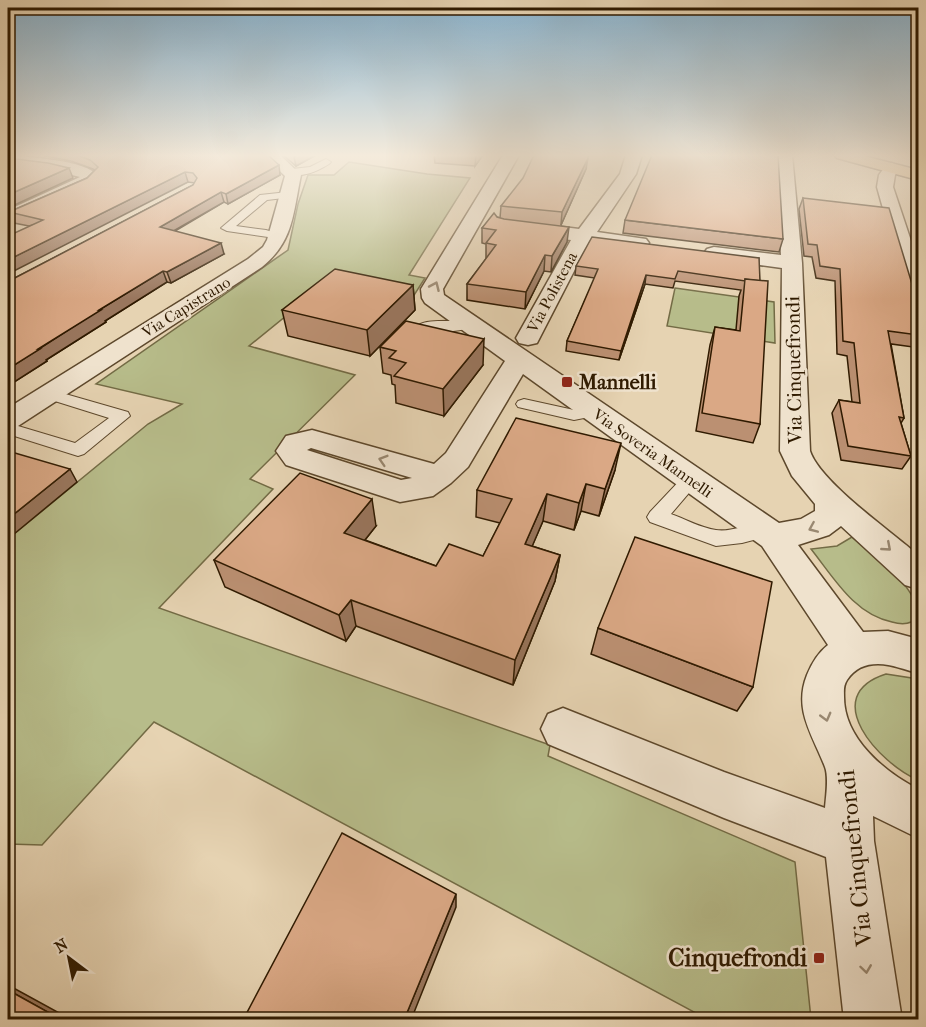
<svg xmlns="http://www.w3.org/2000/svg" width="926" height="1027" viewBox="0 0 926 1027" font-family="'IM FELL French Canon',serif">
<rect width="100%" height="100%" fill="#e6d3b2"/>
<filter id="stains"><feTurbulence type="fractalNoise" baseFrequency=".00333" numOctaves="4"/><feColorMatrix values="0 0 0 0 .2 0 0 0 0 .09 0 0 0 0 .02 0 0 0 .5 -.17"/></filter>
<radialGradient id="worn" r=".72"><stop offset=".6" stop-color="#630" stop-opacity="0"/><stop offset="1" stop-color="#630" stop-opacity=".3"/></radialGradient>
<g fill="#b7bc8a" stroke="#736b45" stroke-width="1.5">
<path d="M 349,162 L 427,174 L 470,178 L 409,275 L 425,278 L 411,300 L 329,281 L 249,346 L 355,375 L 250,479 L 273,489 L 159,608 L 550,745 L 548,756 L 795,862 L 811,1019 L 707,1019 L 154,722 L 42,845 L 8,844 L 8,539 L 148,424 L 182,404 L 96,384 L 288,250 L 298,204 L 308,175 L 334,175 Z"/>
<path d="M 675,288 L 774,302 L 775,343 L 667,326 Z"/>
<path d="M 852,537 C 874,557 919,586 918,617 C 911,625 902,625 892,622 C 854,614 834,578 811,549 L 837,546 Z"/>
<path d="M 886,674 L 918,679 L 918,780 C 880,764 817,696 886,674 Z"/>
</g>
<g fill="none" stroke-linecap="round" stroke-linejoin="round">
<g stroke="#5d482c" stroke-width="2">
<g id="service">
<path d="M 326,159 L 331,162 L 329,164 C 318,171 299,180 287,172 L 292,169 L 310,167 Z"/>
<path d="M 288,192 L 293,195 L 292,197 L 267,200 L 236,226 L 266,230 L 282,235 L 282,239 L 227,231 L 221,228 L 260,195 Z"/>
<path d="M 469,320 L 476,324 L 474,327 C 459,331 431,336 419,325 C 425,319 456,322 469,320 Z"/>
<path d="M 48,389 L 128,412 L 130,416 L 84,454 L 78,456 L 8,434 L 8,423 L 75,443 L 109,418 L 42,397 L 40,394 L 42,391 Z"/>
<path d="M 524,399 L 574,410 L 593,406 L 601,411 L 599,415 L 574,420 L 518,407 L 516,404 L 518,401 Z"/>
<path d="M 691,474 L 698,476 L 700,480 L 671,514 C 685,519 701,528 716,530 C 735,533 755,519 772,525 L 775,530 L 772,535 L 742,543 L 716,546 L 650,522 L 647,517 L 650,512 L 684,476 Z"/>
</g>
</g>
<g stroke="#5d482c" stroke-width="3">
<g id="minor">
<path d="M 8,155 C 30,158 86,159 99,177 L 90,186 L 8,223 L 8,210 L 80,177 L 52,170 L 8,165 Z"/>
<path d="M 263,155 L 280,155 L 301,175 C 293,213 294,241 262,267 L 18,426 L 8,429 L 8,408 L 248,259 L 263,247 L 267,240 L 285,176 Z"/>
<path d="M 503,155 L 519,155 L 443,289 L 444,295 L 779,523 L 801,519 L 815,511 L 815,504 L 792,476 L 780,451 L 782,268 L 714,259 L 707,257 L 704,253 L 707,249 L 714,247 L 781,255 L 776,155 L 792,155 L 802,263 L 810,451 C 820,482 892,532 918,555 L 918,589 L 905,585 L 841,526 L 829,535 L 798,545 L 863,632 L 888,631 L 918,639 L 918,673 C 905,670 892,664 878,664 C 865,664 855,668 847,680 C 843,686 844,691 844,697 C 844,739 885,772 918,789 L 918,838 L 873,816 L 874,841 L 902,1020 L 844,1020 L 826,857 L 724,818 L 548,744 L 541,729 L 548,714 L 563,708 L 724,772 L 825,808 C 826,796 829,777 825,767 C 813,735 793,710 807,675 C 812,663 818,653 828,645 L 762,546 L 523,374 L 468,467 L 451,483 L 433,496 L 400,502 L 286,465 L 276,451 L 286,436 L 312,430 L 434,464 L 446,453 L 505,361 L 425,303 L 422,298 L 421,289 ZM 311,448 L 412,478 L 401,480 L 307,450 Z"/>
<path d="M 626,155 L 642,155 L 636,174 L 597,232 L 646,239 L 649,243 L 646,247 L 639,249 L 589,242 L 537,343 L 528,345 L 519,343 L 516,338 L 571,240 L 523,234 L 516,232 L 514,228 L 516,224 L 523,222 L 579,229 L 620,174 Z"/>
<path d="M 892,163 L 900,168 L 895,175 L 893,187 L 918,262 L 918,301 L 910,299 L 907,294 L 877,187 L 879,175 L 886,165 Z"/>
</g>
</g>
<g stroke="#5d482c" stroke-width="3">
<path id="tertiary" d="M 8,155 L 27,155 L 24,158 L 8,165 Z"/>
</g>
<g stroke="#2f1a00" stroke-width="3">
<path id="primary" d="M 834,155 L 860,155 L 918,170 L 918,180 L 837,158 Z"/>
</g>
<use href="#service" fill="#efe2cd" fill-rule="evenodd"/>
<use href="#minor" fill="#efe2cd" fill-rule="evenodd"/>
<use href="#tertiary" fill="#efe2cd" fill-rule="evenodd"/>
<use href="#primary" fill="#e3ba79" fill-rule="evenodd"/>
</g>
<g fill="#bb9072" stroke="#2f1a00" stroke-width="1.5">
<path d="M 40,155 L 268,155 L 280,175 L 228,204 L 224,202 L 175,231 L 224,254 L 171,283 L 167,282 L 105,321 L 106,322 L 46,360 L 47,361 L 8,386 L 8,280 L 11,280 L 193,185 L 195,183 L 188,182 L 29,226 L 14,223 L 9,212 L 87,178 L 95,170 L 93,169 L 71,161 Z"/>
<path d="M 283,155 L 316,155 L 296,166 Z"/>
<path d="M 434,155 L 483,155 L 475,166 L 435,163 Z"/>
<path d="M 586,169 L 561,225 L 567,242 L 551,272 L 544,271 L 525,309 L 467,300 L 467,284 L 486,259 L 486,244 L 482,243 L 482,228 L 497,217 L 500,218 L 501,206 Z"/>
<path d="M 803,198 L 918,326 L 918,337 L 913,347 L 891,344 L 904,418 L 901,423 L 911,456 L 902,469 L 841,460 L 832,413 L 839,400 L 852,402 L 847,356 L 837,354 L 835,281 L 816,278 L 812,257 L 804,256 L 799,209 Z"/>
<path d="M 625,220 L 783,239 L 779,252 L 623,233 Z"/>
<path d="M 759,258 L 760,424 L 753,443 L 696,431 L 710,345 L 715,327 L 736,330 L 739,296 L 741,290 L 675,281 L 673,288 L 645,284 L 619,360 L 566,351 L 567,341 L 595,278 L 575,275 L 576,266 Z"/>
<path d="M 413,285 L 415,310 L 370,356 L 288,336 L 282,310 Z"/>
<path d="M 380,347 L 483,365 L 444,416 L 396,403 L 395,385 L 392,384 L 391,375 L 383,373 Z"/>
<path d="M 615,470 L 599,516 L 581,511 L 574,530 L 543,521 L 532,546 L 560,555 L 555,581 L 513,685 L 356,626 L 346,641 L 225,587 L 214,560 L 376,526 L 365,540 L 436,566 L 483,556 L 500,523 L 476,517 L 477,490 Z"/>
<path d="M 598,628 L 753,687 L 737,711 L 591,654 Z"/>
</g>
<g fill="#99765d" stroke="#2f1a00" stroke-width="1.5">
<path d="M 297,155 L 316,155 L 296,166 L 294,157 Z"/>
<path d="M 476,155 L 483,155 L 475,166 Z"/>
<path d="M 588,158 L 586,169 L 561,225 L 562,212 Z"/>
<path d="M 279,165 L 280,175 L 228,204 L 226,194 Z"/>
<path d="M 69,168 L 73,178 L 8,208 L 8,195 Z"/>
<path d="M 185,172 L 188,182 L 8,274 L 8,260 Z"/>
<path d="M 221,192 L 224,202 L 163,237 L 160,227 Z"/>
<path d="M 569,227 L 567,242 L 551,272 L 552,256 Z"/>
<path d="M 221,243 L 224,254 L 171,283 L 167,272 Z"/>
<path d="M 545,255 L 544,271 L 525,309 L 526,292 Z"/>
<path d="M 163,271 L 167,282 L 105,321 L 106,322 L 46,360 L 47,361 L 8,386 L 8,369 L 99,310 Z"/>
<path d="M 646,275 L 645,284 L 619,360 L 621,351 Z"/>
<path d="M 413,285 L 415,310 L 370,356 L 367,330 Z"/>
<path d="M 484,339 L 483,365 L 444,416 L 443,389 Z"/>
<path d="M 621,443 L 615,470 L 599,516 L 605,489 Z"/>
<path d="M 70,469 L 77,482 L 8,539 L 8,519 Z"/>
<path d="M 586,484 L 581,511 L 574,530 L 579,503 Z"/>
<path d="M 547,494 L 543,521 L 522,570 L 525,544 Z"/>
<path d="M 372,499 L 376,526 L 349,560 L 344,533 Z"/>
<path d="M 560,555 L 555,581 L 513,685 L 515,660 Z"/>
<path d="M 351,600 L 356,626 L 346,641 L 339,615 Z"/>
<path d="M 456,894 L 456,907 L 411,1020 L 404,1020 Z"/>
<path d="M 8,985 L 72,1020 L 62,1020 L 8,990 Z"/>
</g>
<g fill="#daa885" stroke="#2f1a00" stroke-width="1.5">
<path d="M 77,155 L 268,155 L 279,165 L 226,194 L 221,192 L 160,227 L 221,243 L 167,272 L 163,271 L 99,310 L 101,310 L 38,349 L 40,349 L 8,369 L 8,280 L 11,280 L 193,185 L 197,178 L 193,173 L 185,172 L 8,260 L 8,236 L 43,220 L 9,212 L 87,178 L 98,167 L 90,160 Z"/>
<path d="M 534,155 L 588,155 L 588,158 L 562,212 L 501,206 L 523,178 Z"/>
<path d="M 652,155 L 778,155 L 783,239 L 625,220 Z"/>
<path d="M 8,158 L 48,163 L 69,168 L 8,195 Z"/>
<path d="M 803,198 L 889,208 L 912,284 L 918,326 L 918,335 L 888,331 L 904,418 L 899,417 L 911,456 L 848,446 L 839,400 L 860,403 L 854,343 L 843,341 L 840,269 L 820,266 L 817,245 L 808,244 Z"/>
<path d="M 494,213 L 497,217 L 504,219 L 569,227 L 552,256 L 545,255 L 526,292 L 467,284 L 496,245 L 486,243 L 496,230 L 482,228 Z"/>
<path d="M 592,237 L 759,258 L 760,281 L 745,279 L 745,281 L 678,271 L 675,279 L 646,275 L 621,351 L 567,341 L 598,269 L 576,266 Z"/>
<path d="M 335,269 L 413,285 L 367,330 L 282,310 Z"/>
<path d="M 745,279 L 768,281 L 760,424 L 702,413 L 715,327 L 740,331 Z"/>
<path d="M 406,321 L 484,339 L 443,389 L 394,376 L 406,363 L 389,358 L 396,351 L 380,347 Z"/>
<path d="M 516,418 L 621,443 L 605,489 L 586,484 L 579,503 L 547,494 L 525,544 L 560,555 L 515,660 L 351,600 L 339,615 L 214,560 L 300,473 L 372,499 L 344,533 L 436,566 L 449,544 L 483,556 L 512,499 L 477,490 Z"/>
<path d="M 8,451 L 70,469 L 8,519 Z"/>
<path d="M 635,537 L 772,582 L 753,687 L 598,628 Z"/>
<path d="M 342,833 L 456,894 L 404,1020 L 243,1020 Z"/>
<path d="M 8,990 L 62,1020 L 8,1020 Z"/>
</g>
<defs><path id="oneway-chevron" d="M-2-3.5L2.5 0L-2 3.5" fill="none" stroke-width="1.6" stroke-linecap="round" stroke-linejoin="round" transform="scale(1.5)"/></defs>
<g stroke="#998871">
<use href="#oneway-chevron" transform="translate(435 286) rotate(-66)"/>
<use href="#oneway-chevron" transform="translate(383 460) rotate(-163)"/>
<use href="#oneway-chevron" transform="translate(813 528) rotate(157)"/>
<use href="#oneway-chevron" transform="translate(887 547) rotate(41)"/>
<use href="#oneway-chevron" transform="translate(826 717) rotate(75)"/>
<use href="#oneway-chevron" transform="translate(866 969) rotate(82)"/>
</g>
<linearGradient id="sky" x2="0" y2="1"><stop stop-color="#88b5d3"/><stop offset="0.52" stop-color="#f4ebdc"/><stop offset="1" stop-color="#f4ebdc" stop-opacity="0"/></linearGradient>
<rect width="926" height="299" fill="url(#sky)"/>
<g fill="#8f2418" stroke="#efe2cd" stroke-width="2">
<rect x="561" y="376" width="12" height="12" rx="3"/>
<rect x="813" y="952" width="12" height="12" rx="3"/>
</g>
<g text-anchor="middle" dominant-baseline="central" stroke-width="5" stroke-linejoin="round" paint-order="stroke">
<g font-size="16" fill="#2f1a00" stroke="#efe2cd">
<text transform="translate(552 292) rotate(-62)">Via Polistena</text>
<text transform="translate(186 307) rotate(-32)">Via Capistrano</text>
<text transform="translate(653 453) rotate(35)">Via Soveria Mannelli</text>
</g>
<g font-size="20" fill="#2f1a00" stroke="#efe2cd">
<text transform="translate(794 370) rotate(-91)">Via Cinquefrondi</text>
</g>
<g font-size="20" font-weight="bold" fill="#2f1a00" stroke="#efe2cd" text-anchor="start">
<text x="579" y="382">Mannelli</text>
</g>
<g font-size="24" fill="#2f1a00" stroke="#efe2cd">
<text transform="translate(855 858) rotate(-96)">Via Cinquefrondi</text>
</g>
<g font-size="24" font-weight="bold" fill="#2f1a00" stroke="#efe2cd" text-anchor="end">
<text x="807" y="958">Cinquefrondi</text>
</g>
</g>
<rect width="926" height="1027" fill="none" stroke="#e6d3b2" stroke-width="30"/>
<rect x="9" y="9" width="908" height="1009" fill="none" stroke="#2f1a00" stroke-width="3"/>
<rect x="15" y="15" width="896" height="997" fill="none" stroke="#2f1a00" stroke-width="1.5"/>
<g transform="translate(69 958) rotate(328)" stroke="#efe2cd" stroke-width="4.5" paint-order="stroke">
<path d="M0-4.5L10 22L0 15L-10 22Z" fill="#2f1a00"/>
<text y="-9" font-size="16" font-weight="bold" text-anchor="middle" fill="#2f1a00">N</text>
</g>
<rect width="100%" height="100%" filter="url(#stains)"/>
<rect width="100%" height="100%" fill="url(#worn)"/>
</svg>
